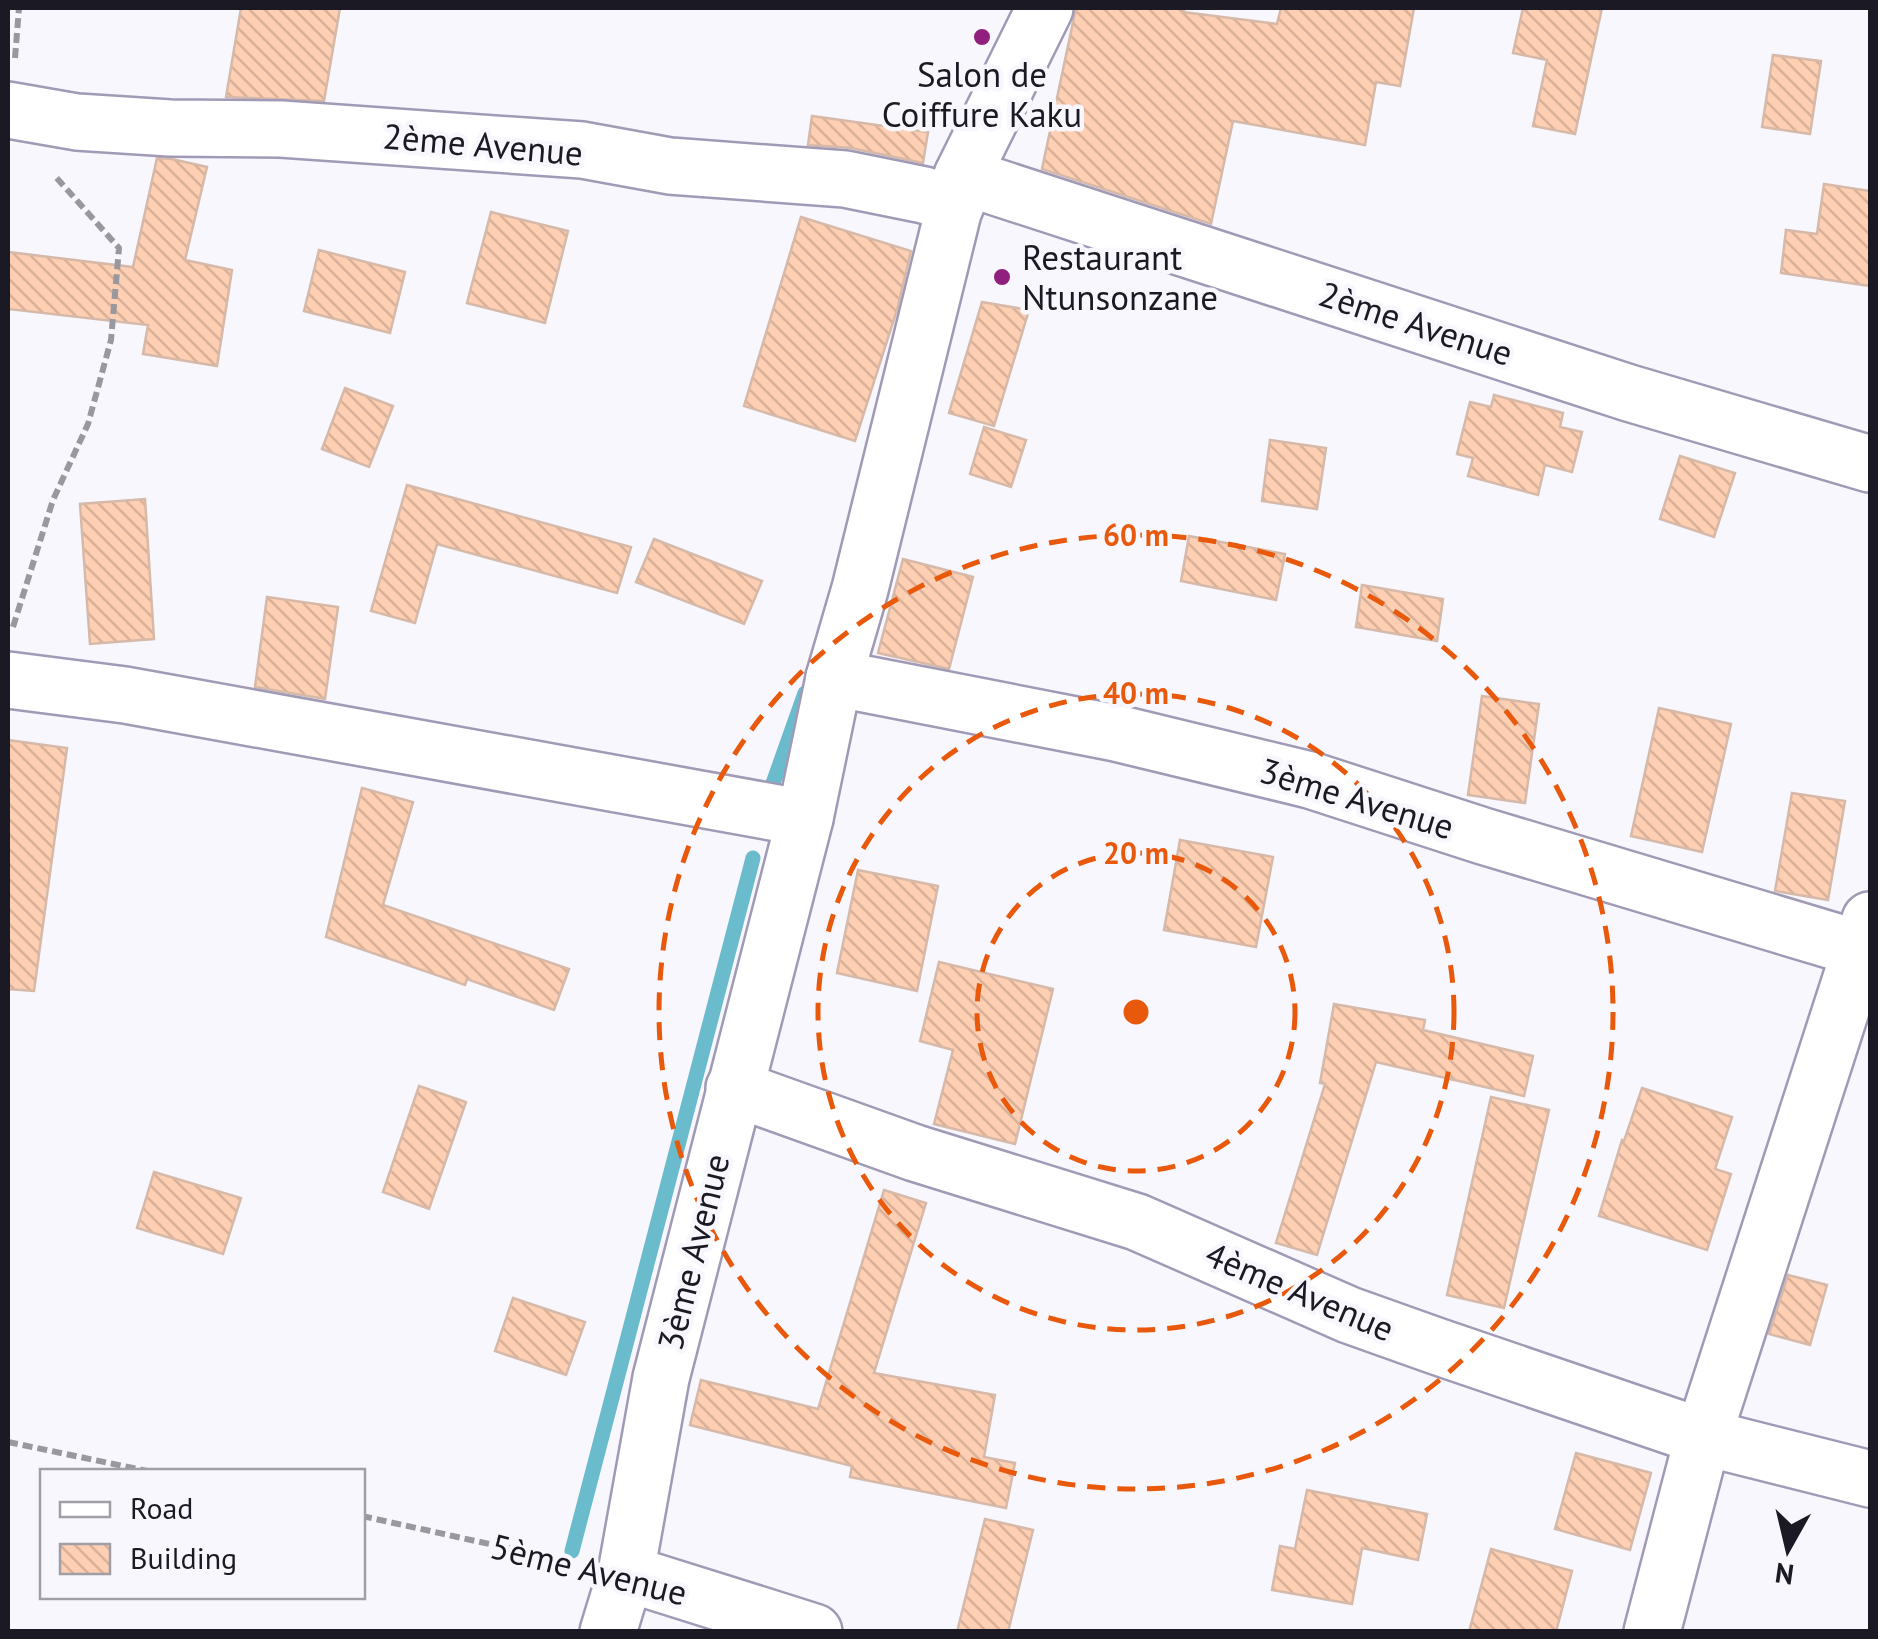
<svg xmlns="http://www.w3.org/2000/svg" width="1878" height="1639" viewBox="0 0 1878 1639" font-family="'PT Sans',sans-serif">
<defs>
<pattern id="building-back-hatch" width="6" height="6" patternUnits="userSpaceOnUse" patternTransform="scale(2.5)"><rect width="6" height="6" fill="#fecfb2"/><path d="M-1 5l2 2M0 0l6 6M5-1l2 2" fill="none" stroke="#d9b199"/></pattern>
</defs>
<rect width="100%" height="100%" fill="#f8f7fd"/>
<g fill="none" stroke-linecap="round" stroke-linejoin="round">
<g stroke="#6abbcc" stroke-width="15">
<path d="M 766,803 L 805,693"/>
<path d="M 572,1551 L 753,858"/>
</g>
</g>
<g fill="url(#building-back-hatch)" stroke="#d6b9a8" stroke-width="2.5">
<path d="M 241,8 L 340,8 L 324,101 L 226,97 Z"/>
<path d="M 1076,8 L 1185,8 L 1183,12 L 1277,24 L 1281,8 L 1414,8 L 1400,86 L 1376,82 L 1365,145 L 1233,121 L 1211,224 L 1042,169 Z"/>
<path d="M 1523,8 L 1602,8 L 1575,134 L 1533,126 L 1547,60 L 1513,53 Z"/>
<path d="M 1773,55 L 1821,61 L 1810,134 L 1762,127 Z"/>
<path d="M 812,116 L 928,132 L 923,163 L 851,148 L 808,145 Z"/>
<path d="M 157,158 L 172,159 L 207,167 L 185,260 L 232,270 L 217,366 L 143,354 L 148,325 L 8,309 L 8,252 L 133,267 Z"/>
<path d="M 1824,184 L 1870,191 L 1870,286 L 1781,273 L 1786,230 L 1817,234 Z"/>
<path d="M 491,212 L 568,231 L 545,323 L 467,303 Z"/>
<path d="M 801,217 L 911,251 L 897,310 L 855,441 L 744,406 Z"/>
<path d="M 319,250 L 405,272 L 390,333 L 304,311 Z"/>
<path d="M 982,302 L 1029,310 L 994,426 L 949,413 Z"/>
<path d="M 345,388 L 393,406 L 369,467 L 322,449 Z"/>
<path d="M 1494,395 L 1563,413 L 1560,427 L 1582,432 L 1572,472 L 1545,465 L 1538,495 L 1468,476 L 1473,458 L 1457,454 L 1470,402 L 1491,407 Z"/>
<path d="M 984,427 L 1026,440 L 1011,487 L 970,474 Z"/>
<path d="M 1270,440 L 1326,448 L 1317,509 L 1262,501 Z"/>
<path d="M 1680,456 L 1735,473 L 1714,537 L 1660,519 Z"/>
<path d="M 407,485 L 631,547 L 617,593 L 437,544 L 415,623 L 371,611 Z"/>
<path d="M 145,499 L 154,639 L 90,644 L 80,504 Z"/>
<path d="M 1189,536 L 1285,554 L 1276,600 L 1181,581 Z"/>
<path d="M 654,539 L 762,581 L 744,624 L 636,582 Z"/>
<path d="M 903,559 L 973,577 L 949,669 L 878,653 Z"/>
<path d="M 1362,585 L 1443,599 L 1437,641 L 1356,627 Z"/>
<path d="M 267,597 L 338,607 L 325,699 L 255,687 Z"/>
<path d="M 1482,696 L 1539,704 L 1525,803 L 1468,795 Z"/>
<path d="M 1659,708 L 1731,724 L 1702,852 L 1631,836 Z"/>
<path d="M 8,740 L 67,748 L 34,991 L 8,989 Z"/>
<path d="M 362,788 L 413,802 L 383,905 L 569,969 L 554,1010 L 467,979 L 465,985 L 326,937 Z"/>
<path d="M 1792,793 L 1845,801 L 1828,900 L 1775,891 Z"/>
<path d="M 1180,840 L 1273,857 L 1256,947 L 1164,930 Z"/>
<path d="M 858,870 L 938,886 L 917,991 L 837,973 Z"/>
<path d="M 939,962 L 1053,989 L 1015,1144 L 934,1124 L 953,1050 L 920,1041 Z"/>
<path d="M 1334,1004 L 1425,1020 L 1423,1030 L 1533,1056 L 1524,1096 L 1376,1062 L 1317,1255 L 1276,1243 L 1325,1084 L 1320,1083 Z"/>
<path d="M 419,1086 L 466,1102 L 429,1209 L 383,1192 Z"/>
<path d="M 1642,1088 L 1732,1117 L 1715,1169 L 1731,1174 L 1707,1250 L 1599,1216 L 1622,1140 L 1624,1141 Z"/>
<path d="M 1491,1097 L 1549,1110 L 1504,1308 L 1447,1295 Z"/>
<path d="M 154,1172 L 241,1198 L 223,1254 L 137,1228 Z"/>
<path d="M 884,1190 L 926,1203 L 874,1373 L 995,1395 L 984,1457 L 1015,1463 L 1006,1508 L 850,1477 L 852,1466 L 690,1425 L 701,1380 L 818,1409 Z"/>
<path d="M 1788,1275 L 1827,1285 L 1810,1345 L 1769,1334 Z"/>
<path d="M 513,1298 L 585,1322 L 566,1375 L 495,1351 Z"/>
<path d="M 1576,1453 L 1651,1473 L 1630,1550 L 1555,1529 Z"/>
<path d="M 1307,1490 L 1427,1514 L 1418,1560 L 1362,1548 L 1352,1604 L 1272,1590 L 1280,1546 L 1295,1549 Z"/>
<path d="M 985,1519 L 1033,1530 L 1008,1632 L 957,1632 Z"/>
<path d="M 1491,1549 L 1572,1571 L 1556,1632 L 1469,1632 Z"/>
</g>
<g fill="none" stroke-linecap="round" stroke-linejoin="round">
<g stroke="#a19ab6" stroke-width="60">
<g id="street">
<path d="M 8,110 L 77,122 L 170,128 L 281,129 L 582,150 L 670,166 L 845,179 L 924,195 L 956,205"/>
<path d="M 962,176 L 1629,393 L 1870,464"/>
<path d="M 834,678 L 1116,733 L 1310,780 L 1483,836 L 1870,952"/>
<path d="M 8,680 L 125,695 L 805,818"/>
<path d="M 734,1088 L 915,1153 L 1137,1222 L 1349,1315 L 1436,1346 L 1703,1437 L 1870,1479"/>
<path d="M 626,1573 L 814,1632"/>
<path d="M 608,1632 L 626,1573 L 661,1378 L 805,818 L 834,678 L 860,589 L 962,176 L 1045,8"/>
<path d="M 1652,1632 L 1703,1437 L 1870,920"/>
</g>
</g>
<g stroke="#99989f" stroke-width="6" stroke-dasharray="10 5" stroke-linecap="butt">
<path d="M 15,58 L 19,8"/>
<path d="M 13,627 L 53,500 L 88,424 L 111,340 L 119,248 L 55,176"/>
<path d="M 8,1442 L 152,1472"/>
<path d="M 362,1516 L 571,1562"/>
</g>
<use href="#street" stroke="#fff" stroke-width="55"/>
</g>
<g fill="none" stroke="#e8590c" stroke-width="5" stroke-dasharray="18 12">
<circle cx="1136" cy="1012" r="159"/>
<circle cx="1136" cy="1012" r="318"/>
<circle cx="1136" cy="1012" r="477"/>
</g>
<g fill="#911f7e" stroke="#f8f7fd" stroke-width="4">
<circle cx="982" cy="37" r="10"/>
<circle cx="1002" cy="277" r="10"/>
</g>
<g text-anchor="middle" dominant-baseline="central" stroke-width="9" stroke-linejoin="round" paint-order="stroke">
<g font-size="35" fill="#1b1923" stroke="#f8f7fd">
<text x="982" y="74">Salon de<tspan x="982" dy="40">Coiffure Kaku</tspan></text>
<text x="1022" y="257" text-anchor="start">Restaurant<tspan x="1022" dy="40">Ntunsonzane</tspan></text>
</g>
<g font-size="35" fill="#1b1923" stroke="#f8f7fd">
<text transform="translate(483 144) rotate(5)">2ème Avenue</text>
<text transform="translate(1416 323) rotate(18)">2ème Avenue</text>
<text transform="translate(1357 798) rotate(17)">3ème Avenue</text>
<text transform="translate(693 1252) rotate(-76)">3ème Avenue</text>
<text transform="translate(1300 1291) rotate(23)">4ème Avenue</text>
<text transform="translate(589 1569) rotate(14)">5ème Avenue</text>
</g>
</g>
<circle cx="1136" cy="1012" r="15" fill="#e8590c" stroke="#f8f7fd" stroke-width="5"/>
<g font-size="30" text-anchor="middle" font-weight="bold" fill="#e8590c" stroke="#f8f7fd" stroke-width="9" stroke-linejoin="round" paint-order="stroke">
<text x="1136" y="546">60 m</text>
<text x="1136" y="704">40 m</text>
<text x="1136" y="864">20 m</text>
</g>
<rect width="1878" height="1639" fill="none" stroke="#1b1923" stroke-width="20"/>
<rect x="40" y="1469" width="325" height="130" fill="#f8f7fd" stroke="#a09ea6" stroke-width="2.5"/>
<rect x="60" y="1502" width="50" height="15" fill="#ffffff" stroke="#a09ea6" stroke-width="2.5"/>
<text x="130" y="1519" font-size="30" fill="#1b1923">Road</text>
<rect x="60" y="1544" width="50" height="30" fill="url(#building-back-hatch)" stroke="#a09ea6" stroke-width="2.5"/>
<text x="130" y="1569" font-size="30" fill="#1b1923">Building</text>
<g transform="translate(1788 1549) rotate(188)" stroke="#f8f7fd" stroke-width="8" paint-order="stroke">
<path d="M0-8L18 38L0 25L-18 38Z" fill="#1b1923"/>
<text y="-15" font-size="28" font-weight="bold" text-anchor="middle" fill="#1b1923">N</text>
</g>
</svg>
